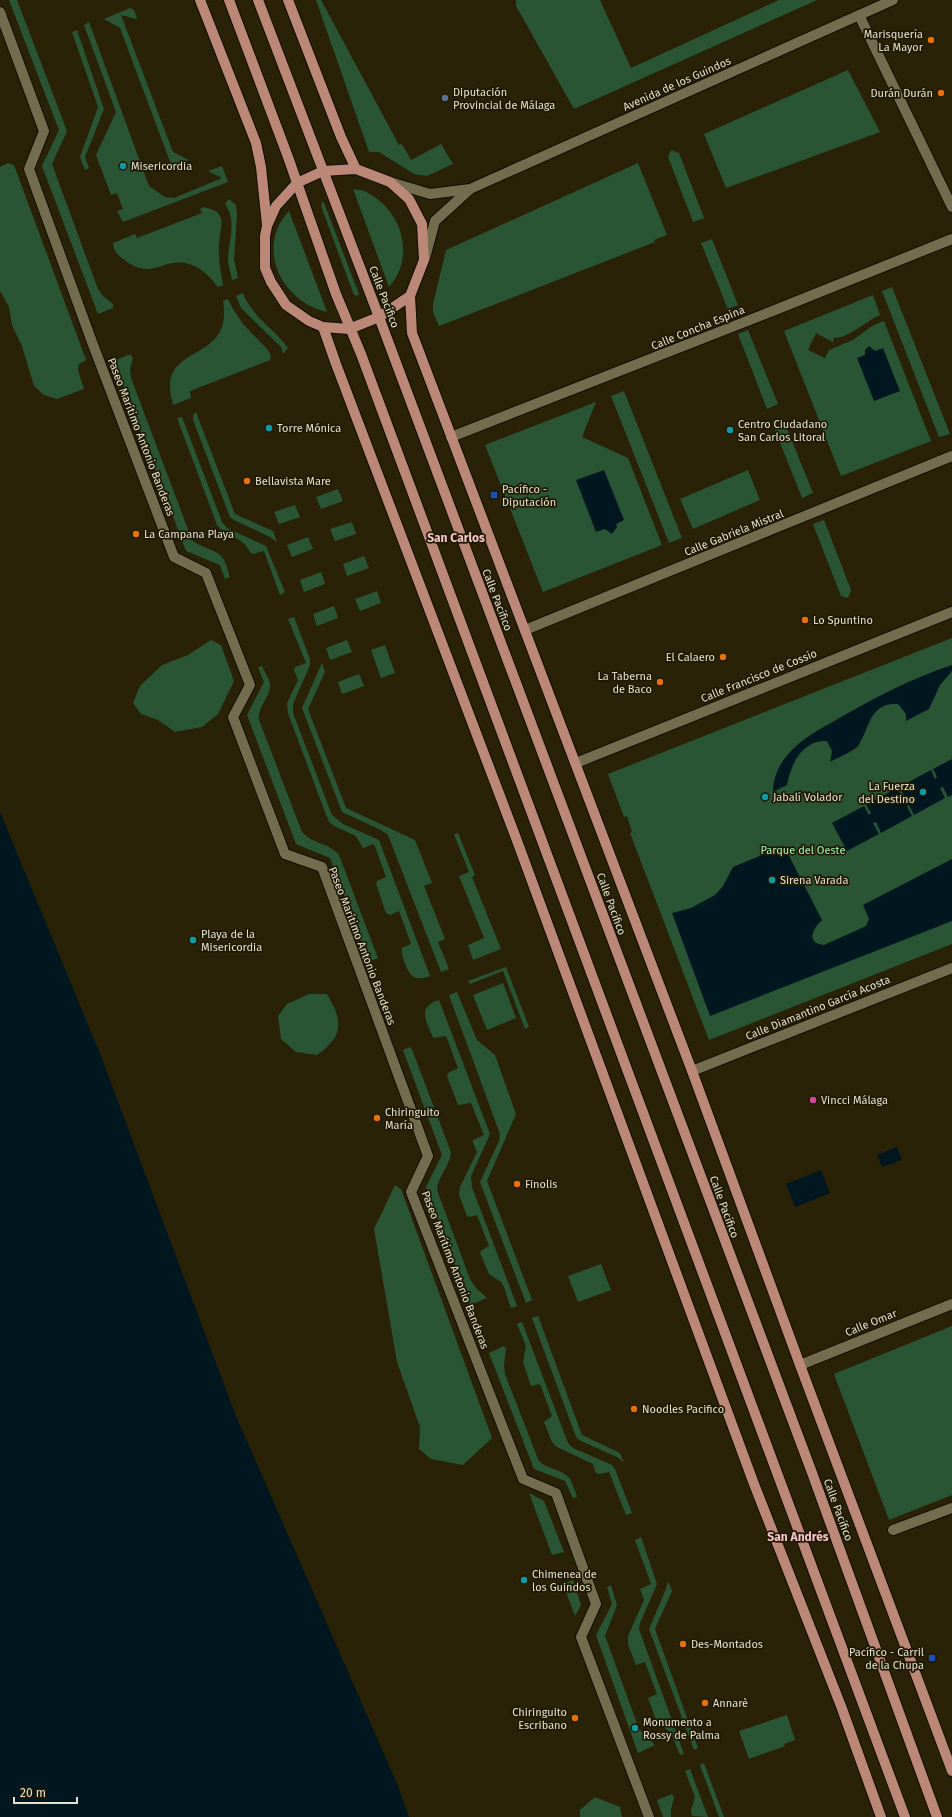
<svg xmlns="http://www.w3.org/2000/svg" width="952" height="1817" viewBox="0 0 952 1817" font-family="'Fira Sans',sans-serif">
<rect width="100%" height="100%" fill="#292207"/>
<g fill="#295535">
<path d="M 9,0 L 17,0 L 67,131 L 52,164 L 98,289 L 103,296 L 113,304 L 113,308 L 98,314 L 42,166 L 59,130 Z"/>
<path d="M 316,0 L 321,0 L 399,145 L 402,144 L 411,160 L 441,144 L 453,164 L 427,176 L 414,174 L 379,152 L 369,152 Z"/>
<path d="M 516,0 L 600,0 L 631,68 L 779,0 L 817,0 L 574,109 L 516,6 Z"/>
<path d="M 130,8 L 134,10 L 137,18 L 136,19 L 121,15 L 173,152 L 189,160 L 172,167 L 120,28 L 104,19 Z"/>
<path d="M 89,22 L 149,186 L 165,197 L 174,198 L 222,178 L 208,171 L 222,166 L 228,182 L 123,222 L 117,211 L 123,209 L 117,193 L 111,195 L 96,155 L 116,112 L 84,25 Z"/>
<path d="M 77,30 L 104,109 L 85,157 L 89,168 L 85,170 L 80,157 L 98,107 L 72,32 Z"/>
<path d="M 848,70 L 880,132 L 726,188 L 704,134 Z"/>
<path d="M 671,150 L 679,153 L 704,218 L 693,222 L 668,157 Z"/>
<path d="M 8,163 L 14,165 L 86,360 L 79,364 L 78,370 L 84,389 L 57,399 L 44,395 L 34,386 L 22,346 L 12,325 L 9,307 L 0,291 L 0,167 Z"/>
<path d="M 638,163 L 667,235 L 654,240 L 655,242 L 439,326 L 433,312 L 433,304 L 446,250 Z"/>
<path d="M 353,189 C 358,190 364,190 368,193 C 402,211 416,257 389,287 Z"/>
<path d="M 229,199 L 236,205 L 237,215 L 234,259 L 238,278 L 232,280 C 231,273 228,265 228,258 C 229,240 237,220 225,204 Z"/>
<path d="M 322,202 L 324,203 L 359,294 L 357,296 L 354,295 L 321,206 Z"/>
<path d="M 204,207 C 211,209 217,210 220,216 C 223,222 221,228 220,235 C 217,252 220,268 223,285 L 218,287 C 210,277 201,267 189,264 C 163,256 151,283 122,258 C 116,254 113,249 113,243 L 135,234 L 137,238 L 202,213 L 200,209 Z"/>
<path d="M 289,211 L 327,312 C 281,302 255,247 289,211 Z"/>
<path d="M 712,239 L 738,305 L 728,309 L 701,243 Z"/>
<path d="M 892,287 L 950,434 L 939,437 L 882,291 Z"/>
<path d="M 243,293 C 252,317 274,328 288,348 L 283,354 L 281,347 L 241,308 L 236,296 Z"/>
<path d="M 873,295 L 880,315 C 866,321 849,338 834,338 L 833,342 L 816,333 L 808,350 L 825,358 L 829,350 L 853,340 L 872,326 L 884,321 L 931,441 L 841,476 L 784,331 Z"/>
<path d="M 228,299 L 233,309 L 243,324 L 268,350 L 271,356 L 270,360 L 190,391 L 191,398 L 173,405 C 172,400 170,393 170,387 C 169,345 233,360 223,301 Z"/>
<path d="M 748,330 L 778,404 L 767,409 L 738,334 Z"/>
<path d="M 128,355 L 131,355 L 133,358 L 130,369 L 131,378 L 192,540 C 201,548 215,549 221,556 C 226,561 228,571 230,577 L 225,579 L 220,565 L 186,551 L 114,361 Z"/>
<path d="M 624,391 L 682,538 L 669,543 L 611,396 Z"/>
<path d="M 596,402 L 582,437 L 628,458 L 662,545 L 543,592 L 485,445 Z"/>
<path d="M 196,412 L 235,514 L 273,531 L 277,542 L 270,537 L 234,520 L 230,517 L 193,420 L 193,415 Z"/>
<path d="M 182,417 L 222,522 L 227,528 L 266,546 L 285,592 L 280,595 L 264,551 L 253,554 L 250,552 C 243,536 228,539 217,525 L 177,418 Z"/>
<path d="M 786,426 L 813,493 L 802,498 L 775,430 Z"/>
<path d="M 748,470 L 760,500 L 693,529 L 680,499 Z"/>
<path d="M 338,489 L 343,501 L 321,509 L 316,497 Z"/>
<path d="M 295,505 L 300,517 L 279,524 L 274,512 Z"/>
<path d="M 824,520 L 851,590 L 848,598 L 841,596 L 813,524 Z"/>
<path d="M 352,522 L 356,534 L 335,541 L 330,529 Z"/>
<path d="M 308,537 L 313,549 L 292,557 L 287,545 Z"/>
<path d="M 364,556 L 369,568 L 347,576 L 343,564 Z"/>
<path d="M 321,572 L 325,584 L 304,592 L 300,580 Z"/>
<path d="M 377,591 L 381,603 L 360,611 L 355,599 Z"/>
<path d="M 334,606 L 338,618 L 317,626 L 313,614 Z"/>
<path d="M 294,617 L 310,659 L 310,665 L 293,704 L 293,713 L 332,815 L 343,824 L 379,840 L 430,976 C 413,982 410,976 404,961 C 403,956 401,953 402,948 L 411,944 L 399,911 L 390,915 L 386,913 L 376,884 L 377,881 L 386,877 L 374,844 L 363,848 L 356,836 L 336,827 L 330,823 L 326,815 L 288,713 L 287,703 L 298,680 L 294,670 L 295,667 L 306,663 L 288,619 Z"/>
<path d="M 952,638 L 952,944 L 709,1040 L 630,833 L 632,832 L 627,816 L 624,817 L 608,774 Z"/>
<path d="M 211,640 L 221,645 L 234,681 L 218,714 L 202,727 L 175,732 L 158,720 L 141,714 L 133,703 L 140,686 L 162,665 L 188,655 Z"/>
<path d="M 347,640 L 352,652 L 330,660 L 326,648 Z"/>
<path d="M 385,645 L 395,673 L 381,678 L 371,650 Z"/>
<path d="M 322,663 L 325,672 L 308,709 L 346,808 L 415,840 L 432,883 L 424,886 L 445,939 L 438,942 L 449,969 L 441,972 L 388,835 L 381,830 L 342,812 L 302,708 Z"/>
<path d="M 262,666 C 264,671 269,678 270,684 C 271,697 257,707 259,720 L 302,832 C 312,844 330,843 339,855 L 378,958 L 369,962 L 330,858 L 296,844 L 247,715 L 264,682 L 258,667 Z"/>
<path d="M 359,674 L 364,686 L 342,694 L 338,682 Z"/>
<path d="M 458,833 L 475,875 L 472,877 L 501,949 L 473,960 L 468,945 L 484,938 L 459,876 L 469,872 L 454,834 Z"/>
<path d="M 506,967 L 529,1027 L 525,1029 L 503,971 L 470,984 L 468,981 Z"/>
<path d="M 503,983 L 516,1018 L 487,1030 L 473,995 Z"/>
<path d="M 457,992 L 477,1040 L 495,1055 L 516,1114 L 487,1181 L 532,1300 L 526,1303 L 480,1182 L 499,1141 L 500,1134 L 449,995 Z"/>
<path d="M 309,994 L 327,994 C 343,1021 344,1036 317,1055 L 296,1052 L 281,1039 L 278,1016 L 287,1004 Z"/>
<path d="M 439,1000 L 490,1134 L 471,1176 L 472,1187 L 517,1306 L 511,1308 L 504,1287 L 501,1282 L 489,1274 L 480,1253 L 482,1250 L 489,1246 L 477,1215 L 469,1217 L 467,1216 L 459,1195 L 460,1187 L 477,1152 L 473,1143 L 473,1140 L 484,1135 L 471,1103 L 458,1105 L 447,1076 L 448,1073 L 458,1068 L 446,1036 L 433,1038 C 427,1022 416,1007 439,1000 Z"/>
<path d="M 411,1047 L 451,1152 C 450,1166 438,1176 437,1190 L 470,1279 L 476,1288 L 487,1298 L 470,1305 L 426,1187 L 442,1155 L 403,1050 Z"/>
<path d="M 395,1185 L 401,1189 L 492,1438 L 463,1465 L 431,1459 L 419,1449 L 420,1427 L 397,1362 L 374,1229 Z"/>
<path d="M 601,1264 L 611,1290 L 578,1302 L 568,1276 Z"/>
<path d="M 538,1316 L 582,1435 L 620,1453 L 624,1463 L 619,1458 L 579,1440 L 576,1437 L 532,1318 Z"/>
<path d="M 522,1322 L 568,1443 L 573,1448 L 612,1465 L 615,1469 L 632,1513 L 626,1515 L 609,1472 L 599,1474 L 596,1473 L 593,1464 L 557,1447 L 552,1442 L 544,1422 L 552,1416 L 540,1384 L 531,1386 L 523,1362 L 526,1346 L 517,1324 Z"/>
<path d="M 952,1326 L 952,1495 L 889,1520 L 834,1374 Z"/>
<path d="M 504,1346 L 506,1349 L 504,1366 L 505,1374 L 538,1459 C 545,1470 562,1468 570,1479 C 573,1484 575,1491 577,1497 L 573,1498 L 565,1481 L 534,1469 L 489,1353 Z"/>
<path d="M 529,1493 L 544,1501 L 564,1552 L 552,1555 Z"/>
<path d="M 641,1537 L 657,1584 L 640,1623 L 639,1629 L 684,1754 L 680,1755 L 671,1733 L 656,1720 L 648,1698 L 657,1694 L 645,1662 L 636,1665 L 628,1644 L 628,1636 L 644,1600 L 640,1589 L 651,1584 L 635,1540 Z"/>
<path d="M 573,1580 L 581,1605 L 575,1616 L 563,1584 Z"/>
<path d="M 668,1581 L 672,1591 L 655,1629 L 698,1748 L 694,1750 L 649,1629 L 666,1589 Z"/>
<path d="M 611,1585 L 617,1605 L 605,1636 L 639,1729 L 655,1745 L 638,1753 L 596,1635 L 612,1604 L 607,1587 Z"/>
<path d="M 787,1715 L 795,1740 L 784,1744 L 785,1746 L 749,1759 L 739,1731 Z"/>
<path d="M 704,1763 L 724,1817 L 719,1817 L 700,1765 Z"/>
<path d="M 690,1769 L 708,1817 L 692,1816 L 691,1810 L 695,1797 L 685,1771 Z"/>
<path d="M 672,1794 L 674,1797 L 671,1810 L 671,1817 L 663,1817 L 657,1800 Z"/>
<path d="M 595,1797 L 620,1807 L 622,1817 L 580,1817 L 580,1810 Z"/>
</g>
<g fill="#00171f">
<path d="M 869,346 L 875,351 L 883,348 L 900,391 L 874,401 L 857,358 L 865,355 L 865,350 Z"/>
<path d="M 604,470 L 624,520 L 616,524 L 617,527 L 612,534 L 605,529 L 596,532 L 576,480 Z"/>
<path d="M 952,665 L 952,671 L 940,685 L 929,709 L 906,721 L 906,714 L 898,704 C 869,702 870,728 858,746 C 854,751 837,758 830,762 L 832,751 L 827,741 C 802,740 791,764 787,785 L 773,792 C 773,777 780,762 791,751 C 803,738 820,729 836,720 C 872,699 912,678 952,665 Z"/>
<path d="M 952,759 L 952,795 L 948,797 L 943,787 L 940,788 L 945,798 L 914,815 L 909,805 L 907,806 L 912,816 L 881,833 L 876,822 L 873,823 L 879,834 L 847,851 L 832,823 L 864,806 L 869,815 L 871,813 L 866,805 L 897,788 L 902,796 L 904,795 L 899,787 L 931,770 L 935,779 L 937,777 L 933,769 Z"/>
<path d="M 0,812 L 101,1056 L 236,1416 L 398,1786 L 409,1817 L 0,1817 Z"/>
<path d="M 784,846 L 822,920 C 813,928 805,943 824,945 L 866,926 L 869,919 L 863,905 L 952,859 L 952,921 L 710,1016 L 672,913 L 691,908 L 715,895 L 723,886 L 733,867 Z"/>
<path d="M 897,1147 L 902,1160 L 882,1167 L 877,1155 Z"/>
<path d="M 821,1170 L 830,1193 L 795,1207 L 786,1184 Z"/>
</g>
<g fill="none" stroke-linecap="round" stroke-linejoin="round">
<g stroke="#110b00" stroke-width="12">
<path id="pedestrian" d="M 0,12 L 44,131 L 29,169 L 92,342 L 174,557 L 206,573 L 250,685 L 233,717 L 285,854 L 322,867 L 428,1156 L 411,1192 L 523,1479 L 556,1493 L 596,1604 L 581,1637 L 649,1817"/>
</g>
<g stroke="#110b00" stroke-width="12">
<g id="minor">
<path d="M 859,15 L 952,207"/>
<path d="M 451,437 L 775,310 L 952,239"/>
<path d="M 525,630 L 952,456"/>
<path d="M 576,763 L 952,612"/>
<path d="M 692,1071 L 952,968"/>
<path d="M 800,1365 L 952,1304"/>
<path d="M 893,1530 L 952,1508"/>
</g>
</g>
<g stroke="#110b00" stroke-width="12">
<g id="secondary">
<path d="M 390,182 L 430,194 L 470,189 L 893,0"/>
<path d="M 425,258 L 435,221 L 470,189"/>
</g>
</g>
<g stroke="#110b00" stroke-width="12">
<g id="primary">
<path d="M 200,0 L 256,143 L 261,167 L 267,225"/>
<path d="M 229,0 L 288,157 L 336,294 L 361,354 L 905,1817"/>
<path d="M 258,0 L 379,317 L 811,1470 L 937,1817"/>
<path d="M 288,0 L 341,137 L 356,169"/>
<path d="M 410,296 L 379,317 L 349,329 L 323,327 L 309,321 L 286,305 L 271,282 L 265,268 L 265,236 L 267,226 L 276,206 L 297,183 L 323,171 L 356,169 L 390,182 L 409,199 L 422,224 L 424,260 L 410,296 L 412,333 L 692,1071 L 800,1365 L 952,1771"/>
<path d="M 323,327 L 336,364 L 516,838 L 754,1484 L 841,1706 L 881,1817"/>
</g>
</g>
<use href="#pedestrian" stroke="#736c4f" stroke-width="10"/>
<use href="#minor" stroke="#736c4f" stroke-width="10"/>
<use href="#secondary" stroke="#736c4f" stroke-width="10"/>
<use href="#primary" stroke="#bb8777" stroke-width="10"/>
</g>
<g fill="#e8710a" stroke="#1f1900" stroke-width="1.5">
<circle cx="931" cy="40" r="4"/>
<circle cx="941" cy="93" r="4"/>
<circle cx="247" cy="481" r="4"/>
<circle cx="136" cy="534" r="4"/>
<circle cx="805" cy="620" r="4"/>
<circle cx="723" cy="657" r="4"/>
<circle cx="660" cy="682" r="4"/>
<circle cx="377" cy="1118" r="4"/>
<circle cx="517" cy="1184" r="4"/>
<circle cx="634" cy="1409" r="4"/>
<circle cx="683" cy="1644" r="4"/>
<circle cx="705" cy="1703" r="4"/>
<circle cx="575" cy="1718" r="4"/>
</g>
<circle fill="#5c6f8a" stroke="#1f1900" stroke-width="1.5" cx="445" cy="98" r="4"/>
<g fill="#0f9aa8" stroke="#1f1900" stroke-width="1.5">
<circle cx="123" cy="166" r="4"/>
<circle cx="269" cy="428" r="4"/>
<circle cx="730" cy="430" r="4"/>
<circle cx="923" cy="792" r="4"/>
<circle cx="765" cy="797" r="4"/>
<circle cx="772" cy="880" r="4"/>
<circle cx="193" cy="940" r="4"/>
<circle cx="524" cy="1580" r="4"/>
<circle cx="635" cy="1728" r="4"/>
</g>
<g fill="#1a4fb4" stroke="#1f1900" stroke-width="1.5">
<rect x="490" y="491" width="8" height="8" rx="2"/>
<rect x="928" y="1654" width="8" height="8" rx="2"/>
</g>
<circle fill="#d1479c" stroke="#1f1900" stroke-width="1.5" cx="813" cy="1100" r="4"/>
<g text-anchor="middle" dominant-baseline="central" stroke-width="3.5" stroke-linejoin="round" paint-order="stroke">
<g font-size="11" fill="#e5e1d1" stroke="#1f1900" text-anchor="start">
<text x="923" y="34" text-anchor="end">Marisquería<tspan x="923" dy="13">La Mayor</tspan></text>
<text x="453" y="92">Diputación<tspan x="453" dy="13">Provincial de Málaga</tspan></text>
<text x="933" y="93" text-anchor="end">Durán Durán</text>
<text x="131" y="166">Misericordia</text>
<text x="738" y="424">Centro Ciudadano<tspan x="738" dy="13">San Carlos Litoral</tspan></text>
<text x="277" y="428">Torre Mónica</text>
<text x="255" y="481">Bellavista Mare</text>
<text x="502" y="489">Pacífico -<tspan x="502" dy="13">Diputación</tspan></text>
<text x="144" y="534">La Campana Playa</text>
<text x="813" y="620">Lo Spuntino</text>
<text x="715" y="657" text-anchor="end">El Calaero</text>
<text x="652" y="676" text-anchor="end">La Taberna<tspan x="652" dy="13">de Baco</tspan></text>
<text x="915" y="786" text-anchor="end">La Fuerza<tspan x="915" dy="13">del Destino</tspan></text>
<text x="773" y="797">Jabalí Volador</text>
<text x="780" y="880">Sirena Varada</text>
<text x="201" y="934">Playa de la<tspan x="201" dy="13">Misericordia</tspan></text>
<text x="821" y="1100">Vincci Málaga</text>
<text x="385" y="1112">Chiringuito<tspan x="385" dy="13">María</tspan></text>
<text x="525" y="1184">Finolis</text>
<text x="642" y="1409">Noodles Pacifico</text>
<text x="532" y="1574">Chimenea de<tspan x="532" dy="13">los Guindos</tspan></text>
<text x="691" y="1644">Des-Montados</text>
<text x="924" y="1652" text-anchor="end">Pacífico - Carril<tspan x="924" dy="13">de la Chupa</tspan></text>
<text x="713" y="1703">Annarè</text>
<text x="567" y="1712" text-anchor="end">Chiringuito<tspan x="567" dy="13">Escribano</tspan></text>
<text x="643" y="1722">Monumento a<tspan x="643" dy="13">Rossy de Palma</tspan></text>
</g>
<g font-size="11" fill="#e5e1d1" stroke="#1f1900">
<text transform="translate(677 84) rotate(-24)">Avenida de los Guindos</text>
<text transform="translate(384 297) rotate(69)">Calle Pacífico</text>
<text transform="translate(698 328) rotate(-22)">Calle Concha Espina</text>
<text transform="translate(141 437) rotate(69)">Paseo Marítimo Antonio Banderas</text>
<text transform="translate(734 533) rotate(-22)">Calle Gabriela Mistral</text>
<text transform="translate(497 600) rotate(69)">Calle Pacífico</text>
<text transform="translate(759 676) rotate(-22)">Calle Francisco de Cossío</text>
<text transform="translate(611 904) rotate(70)">Calle Pacífico</text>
<text transform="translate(362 946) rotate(69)">Paseo Marítimo Antonio Banderas</text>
<text transform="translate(818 1008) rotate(-22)">Calle Diamantino García Acosta</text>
<text transform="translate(724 1207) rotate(70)">Calle Pacífico</text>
<text transform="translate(455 1270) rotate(69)">Paseo Marítimo Antonio Banderas</text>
<text transform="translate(871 1323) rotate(-22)">Calle Omar</text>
<text transform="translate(838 1510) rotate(70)">Calle Pacífico</text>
</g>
<g font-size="11" fill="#a3f7b6" stroke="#1f1900">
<text x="803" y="850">Parque del Oeste</text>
</g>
<g font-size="12" font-weight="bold" fill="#f7c3cb" stroke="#1f1900">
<text x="456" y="538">San Carlos</text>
<text x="798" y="1537">San Andrés</text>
</g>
</g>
<path d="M14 1797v6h63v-6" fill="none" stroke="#e5e1d1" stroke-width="2"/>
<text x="20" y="1797" font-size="12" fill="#e5e1d1" stroke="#1f1900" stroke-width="3" paint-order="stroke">20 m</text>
</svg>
